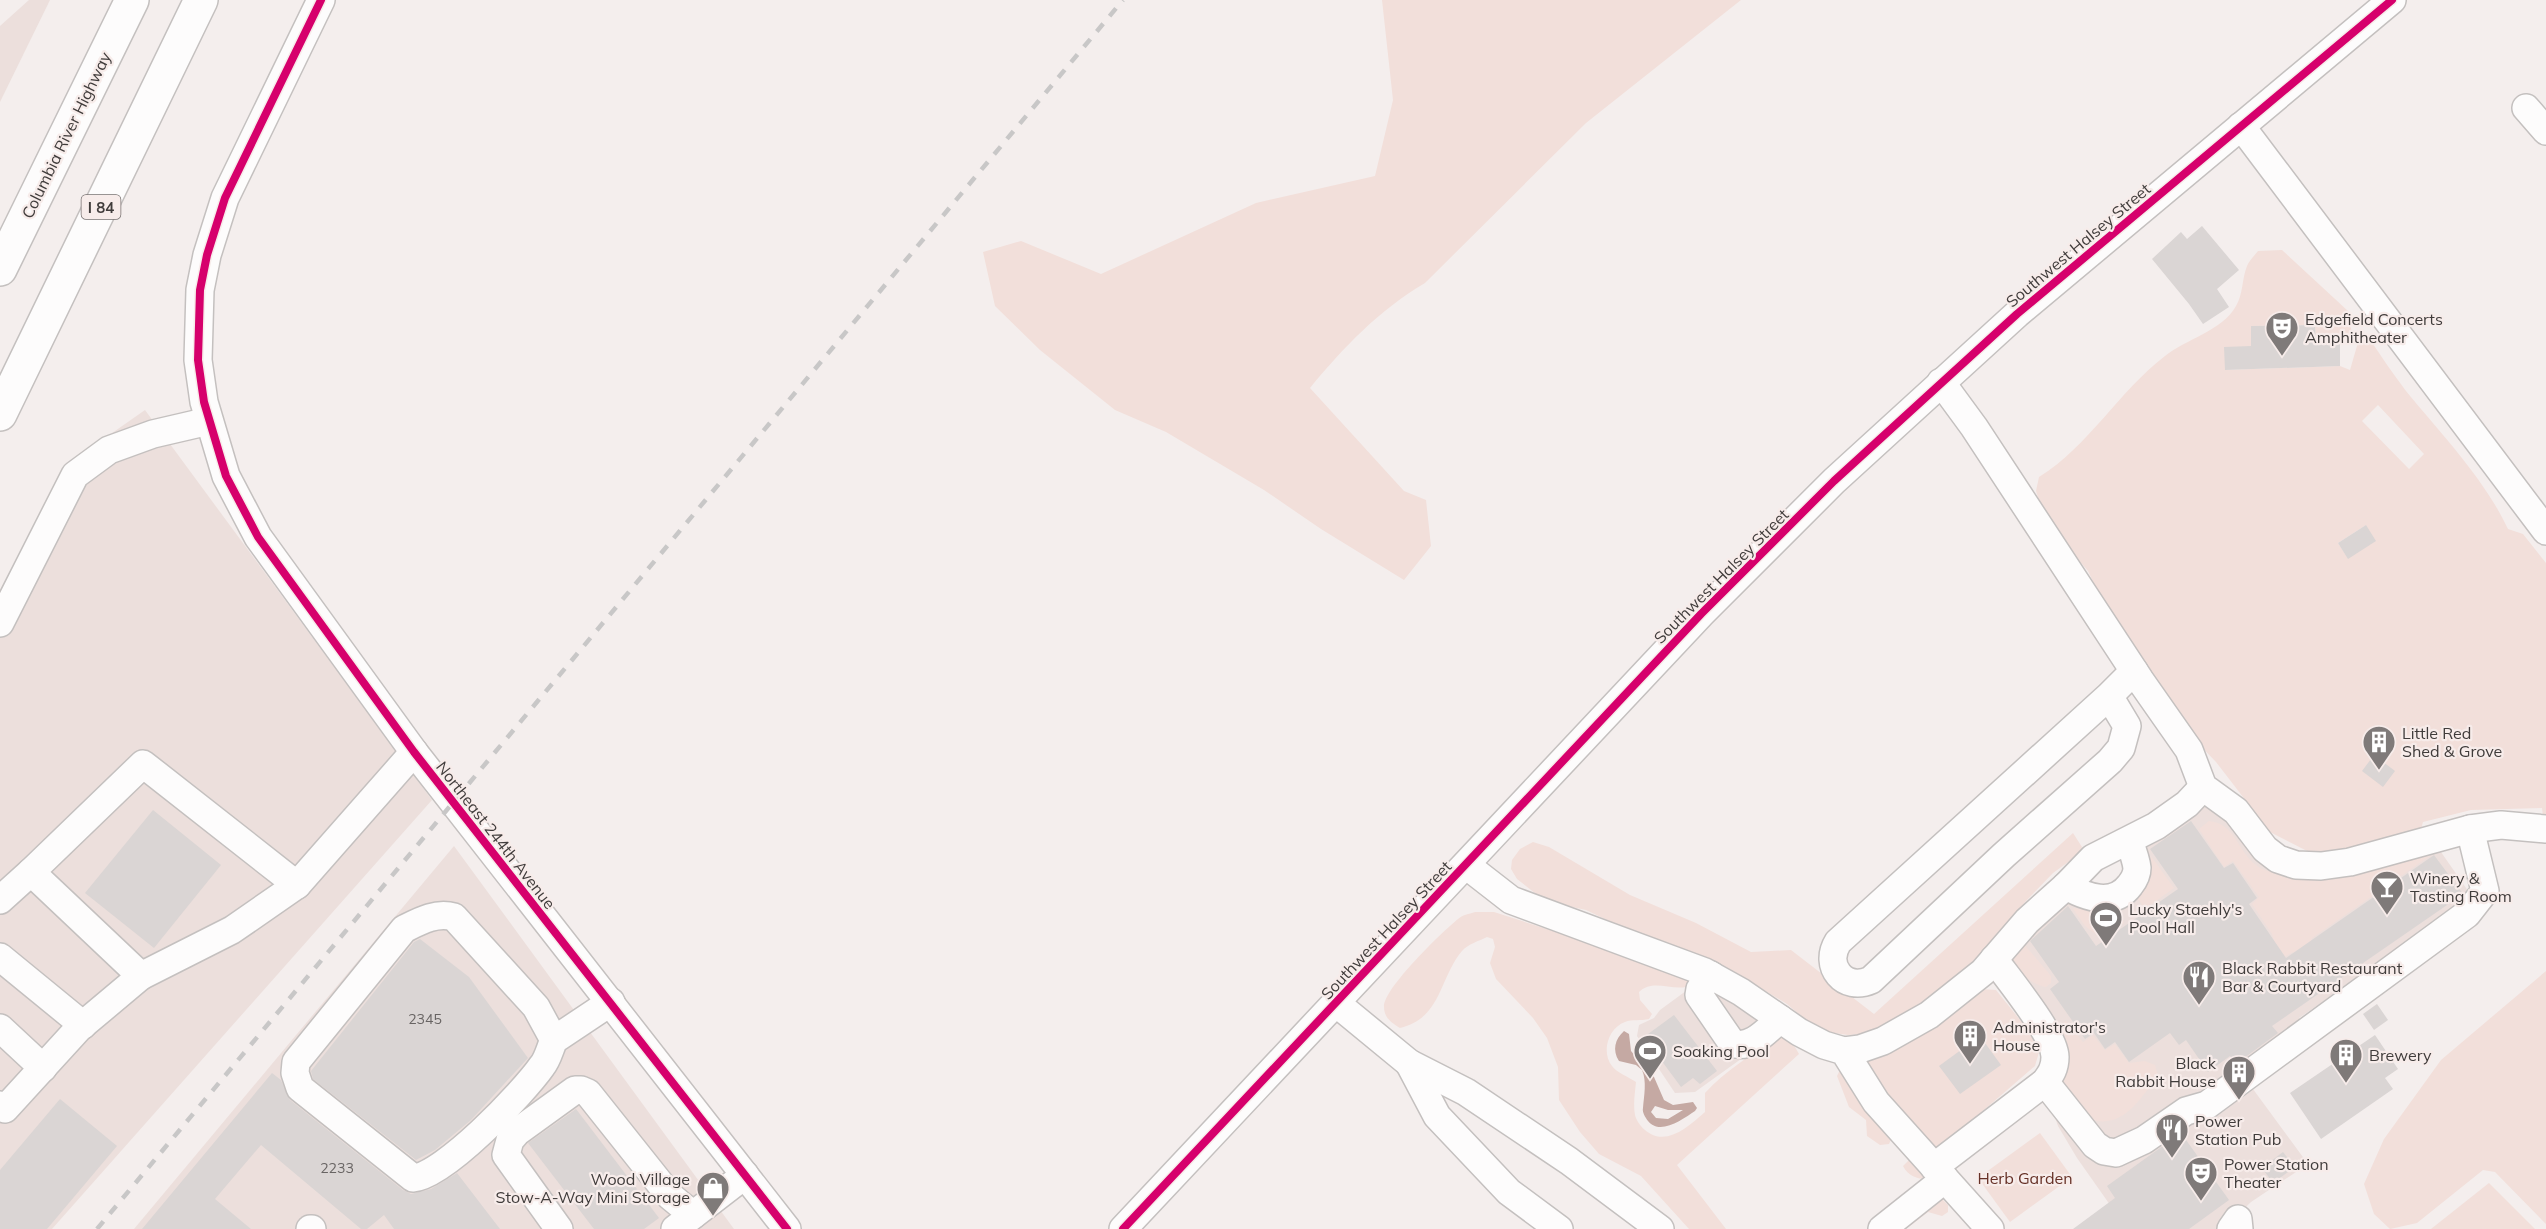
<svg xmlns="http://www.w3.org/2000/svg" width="2546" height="1229" viewBox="0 0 2546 1229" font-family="Mulish,sans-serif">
<rect width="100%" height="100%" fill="#f4eeed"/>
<g fill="#ecdfdc">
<path d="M 29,0 L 50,0 L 0,102 L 0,26 Z"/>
<path d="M 145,410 L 432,800 L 52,1229 L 0,1229 L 0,613 L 65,466 Z"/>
<path d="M 2207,803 L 2221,813 L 2258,861 L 2278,869 L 2434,842 L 2473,898 L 2299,1018 L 2303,1024 L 2239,1070 L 2308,1164 L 2251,1202 L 2223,1229 L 2127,1229 L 2077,1158 L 2058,1126 L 2052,1109 L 2056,1080 L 2002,959 L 2065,900 L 2110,906 L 2147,845 Z"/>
<path d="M 454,846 L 734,1229 L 134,1229 Z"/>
<path d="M 1705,977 L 1784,1028 L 1695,1092 L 1675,1093 L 1637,1036 L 1639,1025 L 1654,1018 L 1660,1010 Z"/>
</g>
<g fill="#f2dfda" fill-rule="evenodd">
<path d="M 1382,0 L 1741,0 L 1586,123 L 1425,283 C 1378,311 1344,347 1310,388 L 1404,491 L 1426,500 L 1431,546 L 1404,580 L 1321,529 L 1264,490 L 1166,432 L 1115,410 L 1040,350 L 995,306 L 983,252 L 1021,241 L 1101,274 L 1256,203 L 1375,176 L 1393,100 Z"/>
<path d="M 2282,250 L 2348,311 L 2352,334 L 2340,344 L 2316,344 L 2315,325 L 2251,326 L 2251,346 L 2225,370 L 2340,366 L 2350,370 L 2359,339 L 2369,338 C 2381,356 2393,374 2406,391 C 2442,435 2484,478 2508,529 L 2523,534 L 2546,563 L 2546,842 L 2542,808 L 2471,810 L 2423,822 L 2421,829 L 2338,852 L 2309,852 L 2270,832 L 2216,762 L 2193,738 L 2109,615 L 2088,571 L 2064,543 L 2041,507 L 2036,491 L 2039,477 C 2089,446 2118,392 2165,356 C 2186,339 2222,331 2236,306 C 2243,295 2242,278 2247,266 C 2249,261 2254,256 2258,251 ZM 2378,405 L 2424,454 L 2409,469 L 2362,421 ZM 2366,525 L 2348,558 L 2338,543 Z"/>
<path d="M 2209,821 C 2235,823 2238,852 2256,865 C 2262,870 2270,872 2278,873 L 2343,877 L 2375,870 L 2395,855 L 2432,851 L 2431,855 L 2312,938 L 2311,940 L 2319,950 L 2301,962 L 2293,952 L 2280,959 L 2272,934 L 2252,904 L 2259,897 L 2233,861 L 2224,867 L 2199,829 Z"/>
<path d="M 2073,833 L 2082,847 L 2078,855 L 2053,873 L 2026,901 L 1977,960 L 1925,1003 L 1894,1023 L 1864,1034 L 1848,1035 L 1827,1032 L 1809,1023 L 1787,1004 L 1722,965 L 1651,941 L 1586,910 L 1545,901 L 1517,879 L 1511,869 L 1512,860 L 1520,849 L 1533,842 L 1549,847 L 1630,895 L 1696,923 L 1751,952 L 1791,950 L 1874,1014 Z"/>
<path d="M 2151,856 L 2174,888 L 2145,909 L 2138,899 L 2138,893 Z"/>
<path d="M 2074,908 L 2111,913 L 2123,919 L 2124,923 L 2108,934 L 2098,936 L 2085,926 L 2073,909 Z"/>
<path d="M 1475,912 L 1494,912 L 1690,975 L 1690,986 C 1672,992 1654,978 1639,992 L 1640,1000 L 1652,1014 L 1649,1019 C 1641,1021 1632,1019 1625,1022 C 1608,1028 1601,1052 1612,1066 C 1617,1073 1629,1077 1636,1082 C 1635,1092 1633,1105 1635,1115 C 1636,1120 1641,1127 1645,1130 C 1666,1148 1689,1126 1705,1112 L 1705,1093 C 1725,1071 1751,1055 1776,1038 L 1782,1036 L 1795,1047 L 1799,1054 L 1677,1165 L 1726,1229 L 1689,1229 L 1641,1176 L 1599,1154 L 1580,1132 L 1559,1100 L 1558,1067 L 1547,1038 L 1533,1018 L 1496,979 L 1490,963 L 1495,947 L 1493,939 L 1487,937 C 1479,941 1468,944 1462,951 C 1439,978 1442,1018 1400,1028 C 1392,1023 1384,1018 1384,1007 C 1383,989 1442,932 1458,919 C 1462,915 1469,914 1475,912 Z"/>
<path d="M 2023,943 L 2051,976 L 2051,983 L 2046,987 C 2031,985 2019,971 2009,961 Z"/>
<path d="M 2546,971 L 2546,1224 L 2495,1172 L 2483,1170 L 2417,1223 L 2390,1229 L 2374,1214 L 2364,1184 L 2384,1139 L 2441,1060 Z"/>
<path d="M 1980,989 L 1996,990 L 2033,1036 L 2039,1052 L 2035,1066 L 1947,1142 L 1927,1179 C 1917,1179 1908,1176 1903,1166 L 1914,1155 L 1894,1133 L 1889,1144 L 1880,1145 L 1867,1136 L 1866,1120 L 1849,1107 L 1837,1076 L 1843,1064 Z"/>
<path d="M 2066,1021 L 2083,1042 L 2093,1035 L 2105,1050 L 2115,1044 L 2129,1063 L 2145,1061 L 2155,1065 L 2158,1076 C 2139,1100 2122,1132 2086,1118 L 2059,1080 L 2057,1028 Z"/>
<path d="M 2040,1133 L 2072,1177 L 2010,1222 L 1978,1178 Z"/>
<path d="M 2489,1183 L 2535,1229 L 2431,1229 Z"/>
<path d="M 1938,1195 L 1948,1205 L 1948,1212 L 1942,1216 L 1928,1212 L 1906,1229 L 1891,1229 Z"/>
</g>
<path fill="#c5a9a3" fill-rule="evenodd" d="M 1624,1031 L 1629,1034 L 1631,1051 L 1654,1077 L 1664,1100 L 1673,1105 L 1693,1102 L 1697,1108 L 1695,1111 C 1683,1119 1660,1136 1648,1121 C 1645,1117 1642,1112 1643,1108 C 1644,1096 1647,1081 1642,1070 L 1636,1065 L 1619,1061 C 1612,1050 1615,1039 1624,1031 ZM 1655,1106 L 1668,1110 L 1683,1110 L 1668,1119 L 1656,1118 L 1651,1112 Z"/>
<g fill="#dad5d4">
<path d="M 2202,226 L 2239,270 L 2217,289 L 2229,307 L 2203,324 L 2189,304 L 2152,259 L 2181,232 L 2187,239 Z"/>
<path d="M 2315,325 L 2316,344 L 2340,344 L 2340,366 L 2225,370 L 2224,347 L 2251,346 L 2251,326 Z"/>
<path d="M 2366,525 L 2376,541 L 2348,559 L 2338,543 Z"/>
<path d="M 2374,755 L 2395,771 L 2383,787 L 2362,771 Z"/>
<path d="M 153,810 L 221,865 L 154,948 L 85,893 Z"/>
<path d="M 2191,821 L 2224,868 L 2233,863 L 2257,898 L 2249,904 L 2286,958 L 2434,855 L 2463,894 L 2272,1026 L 2278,1033 L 2236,1064 L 2230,1056 L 2208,1072 L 2186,1040 L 2179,1045 L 2170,1033 L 2129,1062 L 2115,1042 L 2105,1049 L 2094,1033 L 2085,1039 L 2050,989 L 2059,982 L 2030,941 L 2068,906 L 2096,946 L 2178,889 L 2150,849 Z"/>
<path d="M 420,939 L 469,977 L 528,1058 L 471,1120 L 435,1150 L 416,1160 L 313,1079 L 311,1071 L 414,942 Z"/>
<path d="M 2377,1004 L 2388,1020 L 2374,1030 L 2363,1014 Z"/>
<path d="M 1674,1015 L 1717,1071 L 1700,1084 L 1693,1078 L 1681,1087 L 1644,1037 Z"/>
<path d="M 2375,1035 L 2398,1069 L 2385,1078 L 2393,1089 L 2321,1139 L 2290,1093 Z"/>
<path d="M 1980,1036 L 2001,1065 L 1960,1094 L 1939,1066 Z"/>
<path d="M 272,1073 L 281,1080 L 290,1100 L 403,1190 L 411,1194 L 431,1189 L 457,1173 L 500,1229 L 394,1229 L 384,1215 L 367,1229 L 361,1229 L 261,1145 L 215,1199 L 251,1229 L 142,1229 Z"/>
<path d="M 60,1099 L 117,1146 L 47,1229 L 0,1229 L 0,1170 Z"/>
<path d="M 576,1109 L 659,1218 L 644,1229 L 594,1229 L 528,1143 Z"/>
<path d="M 2181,1133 L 2229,1200 L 2189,1229 L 2073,1229 L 2115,1198 L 2107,1186 Z"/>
<path d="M 2283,1152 L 2295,1167 L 2273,1183 L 2262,1168 Z"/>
</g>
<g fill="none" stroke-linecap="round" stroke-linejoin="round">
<g stroke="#c4c0bf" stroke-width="30">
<g id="minor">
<path d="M 321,0 L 225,198 L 207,255 L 200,290 L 198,360 L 204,402 L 226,476 L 258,537 L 414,752 L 787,1229"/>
<path d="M 2526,108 L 2546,131"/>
<path d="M 2241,126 L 2546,531"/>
<path d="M 1941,382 L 1974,427 L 2140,680 L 2189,750 L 2203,787 L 2236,811 L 2265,849 L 2278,859 L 2296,865 L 2321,866 L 2350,862 L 2470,829 L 2501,825 L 2546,829"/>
<path d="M 0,623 L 75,475 L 109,450 L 153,434 L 209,421"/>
<path d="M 2109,696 L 1838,942 C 1823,966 1844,992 1871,980 L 2004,855 L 2110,761 L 2121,748 L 2127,726 L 2109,696 L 2134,671"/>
<path d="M 1466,865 L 1511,900 L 1705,972 L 1741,992 L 1799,1032 L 1824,1045 L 1844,1051 L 1876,1102 L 1990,1229"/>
<path d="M 2066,886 C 2086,897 2113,908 2130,885 C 2134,880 2137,874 2137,868 C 2136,859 2132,849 2129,841"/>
<path d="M 0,900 L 31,872"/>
<path d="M 0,957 L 83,1025"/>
<path d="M 1711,975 L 1700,989 L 1699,995 L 1732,1043 C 1751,1050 1767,1030 1780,1019"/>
<path d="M 141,976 L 232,930 L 297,885"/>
<path d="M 1336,1003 L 1409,1063 L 1466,1092 L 1569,1161 L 1660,1229"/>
<path d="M 0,1028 L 43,1068"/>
<path d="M 554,1040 C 550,1048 548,1059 542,1066 C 523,1093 444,1176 413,1178 L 300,1088 L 295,1073 L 296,1062 L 404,929 C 420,921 436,912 454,917 L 536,1007 L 554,1040 L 611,1002"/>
<path d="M 1844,1051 L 1860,1049 L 1883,1041 L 1929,1015 L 1983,972 L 2027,921 L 2066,886 L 2093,858 L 2156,826 L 2187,804 L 2203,787"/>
<path d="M 1409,1063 L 1437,1116 L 1509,1192 L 1559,1229"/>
<path d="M 2045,1082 L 2095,1145 L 2104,1151 L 2116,1153 L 2144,1140 L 2186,1111 L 2207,1105 L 2467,914 L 2485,891 L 2470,829"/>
<path d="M 0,1105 L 5,1109 L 79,1028 L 141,976 L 31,872 L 143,764 L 297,885 L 414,752"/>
<path d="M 1934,1167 L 2045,1082 C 2051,1074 2055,1068 2055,1057 C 2055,1035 2009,980 1994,959"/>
<path d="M 310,1229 L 312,1229"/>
<path d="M 559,1229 L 506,1155 L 510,1140 L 517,1132 L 575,1090 L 581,1090 L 588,1093 L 670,1196 L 693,1215"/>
<path d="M 675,1229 L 745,1175"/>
<path d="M 1123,1229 L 1701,614 L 1834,481 L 2017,314 L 2392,0"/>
<path d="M 1882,1229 L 1945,1179"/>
<path d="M 2231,1229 L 2238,1219 L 2239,1229"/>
</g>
</g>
<g stroke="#c4c0bf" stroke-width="36">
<g id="highway">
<path d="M 0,269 L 132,0"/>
<path d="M 0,414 L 201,0"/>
</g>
</g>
<use href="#minor" stroke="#fdfcfc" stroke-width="27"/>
<use href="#highway" stroke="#fdfcfc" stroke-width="33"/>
<path stroke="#c8c7c7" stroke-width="4.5" stroke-dasharray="10 10" stroke-linecap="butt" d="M 97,1229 L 1123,0"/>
<g stroke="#f7ecea" stroke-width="11">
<g id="cycleway">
<path d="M 321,0 L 225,198 L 207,255 L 200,290 L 198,360 L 204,402 L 226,476 L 258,537 L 414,752 L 787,1229"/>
<path d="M 1123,1229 L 1701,614 L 1834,481 L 2017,314 L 2392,0"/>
</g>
</g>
<use href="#cycleway" stroke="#d6006c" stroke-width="8"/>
</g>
<defs>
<g id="theatre-pin" transform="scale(1.725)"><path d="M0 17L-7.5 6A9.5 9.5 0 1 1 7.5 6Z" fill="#7f7a79" stroke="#f7ecea"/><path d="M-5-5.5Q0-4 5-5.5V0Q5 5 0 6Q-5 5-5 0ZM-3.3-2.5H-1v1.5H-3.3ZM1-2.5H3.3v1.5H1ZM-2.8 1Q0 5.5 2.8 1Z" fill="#fff"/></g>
<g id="building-pin" transform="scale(1.725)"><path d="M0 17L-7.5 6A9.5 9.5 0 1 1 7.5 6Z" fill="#7f7a79" stroke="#f7ecea"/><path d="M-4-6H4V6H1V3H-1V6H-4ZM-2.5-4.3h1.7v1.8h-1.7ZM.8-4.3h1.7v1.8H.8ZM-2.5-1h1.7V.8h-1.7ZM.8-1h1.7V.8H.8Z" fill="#fff"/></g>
<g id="bar-pin" transform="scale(1.725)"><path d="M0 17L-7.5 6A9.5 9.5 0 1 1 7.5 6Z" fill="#7f7a79" stroke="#f7ecea"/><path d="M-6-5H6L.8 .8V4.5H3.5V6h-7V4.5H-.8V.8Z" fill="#fff"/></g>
<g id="stadium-pin" transform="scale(1.725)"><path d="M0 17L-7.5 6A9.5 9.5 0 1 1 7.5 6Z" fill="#7f7a79" stroke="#f7ecea"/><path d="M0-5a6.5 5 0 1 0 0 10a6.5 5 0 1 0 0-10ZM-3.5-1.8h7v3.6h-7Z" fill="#fff"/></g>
<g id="restaurant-pin" transform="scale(1.725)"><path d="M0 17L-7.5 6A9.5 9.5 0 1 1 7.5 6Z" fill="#7f7a79" stroke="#f7ecea"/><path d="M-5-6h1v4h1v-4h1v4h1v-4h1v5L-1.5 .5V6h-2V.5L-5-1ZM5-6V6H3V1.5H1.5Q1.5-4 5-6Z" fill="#fff"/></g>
<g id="shop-pin" transform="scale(1.725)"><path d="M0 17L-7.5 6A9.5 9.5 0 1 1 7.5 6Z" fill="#7f7a79" stroke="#f7ecea"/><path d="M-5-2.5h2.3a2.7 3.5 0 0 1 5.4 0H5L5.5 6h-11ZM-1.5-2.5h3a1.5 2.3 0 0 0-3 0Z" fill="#fff"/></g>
</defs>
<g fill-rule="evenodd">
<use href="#theatre-pin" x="2282" y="328"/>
<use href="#building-pin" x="2379" y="742"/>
<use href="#bar-pin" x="2387" y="887"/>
<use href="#stadium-pin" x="2106" y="918"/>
<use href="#restaurant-pin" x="2199" y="977"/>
<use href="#building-pin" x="1970" y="1036"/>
<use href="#stadium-pin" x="1650" y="1051"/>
<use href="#building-pin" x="2346" y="1055"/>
<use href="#building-pin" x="2239" y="1072"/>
<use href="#restaurant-pin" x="2172" y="1130"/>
<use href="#theatre-pin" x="2201" y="1173"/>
<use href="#shop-pin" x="713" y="1188"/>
</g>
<g text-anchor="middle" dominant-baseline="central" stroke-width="4.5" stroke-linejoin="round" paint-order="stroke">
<g font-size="14" fill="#686463">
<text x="425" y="1019">2345</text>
<text x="337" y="1168">2233</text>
</g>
<rect fill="#f7ecea" stroke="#777170" stroke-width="1.5" x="81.5" y="195" width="39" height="24" rx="4.5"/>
<g font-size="15" font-weight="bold" fill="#403c3b">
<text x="101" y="207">I 84</text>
</g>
<g font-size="16" fill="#403c3b" stroke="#f7ecea">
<text transform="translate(66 135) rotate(-64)">Columbia River Highway</text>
<text transform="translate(2078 245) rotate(-40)">Southwest Halsey Street</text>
<text transform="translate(1721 576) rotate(-45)">Southwest Halsey Street</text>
<text transform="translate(496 835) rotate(52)">Northeast 244th Avenue</text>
<text transform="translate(1386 930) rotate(-47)">Southwest Halsey Street</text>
</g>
<g font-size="16" fill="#403c3b" stroke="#f7ecea" text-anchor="start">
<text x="2305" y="319">Edgefield Concerts<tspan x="2305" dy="18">Amphitheater</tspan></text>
<text x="2402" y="733">Little Red<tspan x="2402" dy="18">Shed &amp; Grove</tspan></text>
<text x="2410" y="878">Winery &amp;<tspan x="2410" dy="18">Tasting Room</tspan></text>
<text x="2129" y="909">Lucky Staehly's<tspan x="2129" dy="18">Pool Hall</tspan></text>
<text x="2222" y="968">Black Rabbit Restaurant<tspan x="2222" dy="18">Bar &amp; Courtyard</tspan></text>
<text x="1993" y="1027">Administrator's<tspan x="1993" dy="18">House</tspan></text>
<text x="1673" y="1051">Soaking Pool</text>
<text x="2369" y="1055">Brewery</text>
<text x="2216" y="1063" text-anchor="end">Black<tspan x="2216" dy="18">Rabbit House</tspan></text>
<text x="2195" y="1121">Power<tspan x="2195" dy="18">Station Pub</tspan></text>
<text x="2224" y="1164">Power Station<tspan x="2224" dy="18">Theater</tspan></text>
<text x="690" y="1179" text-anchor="end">Wood Village<tspan x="690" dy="18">Stow-A-Way Mini Storage</tspan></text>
</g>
<g font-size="16" fill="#663127" stroke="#f7ecea">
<text x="2025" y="1178">Herb Garden</text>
</g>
</g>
</svg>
